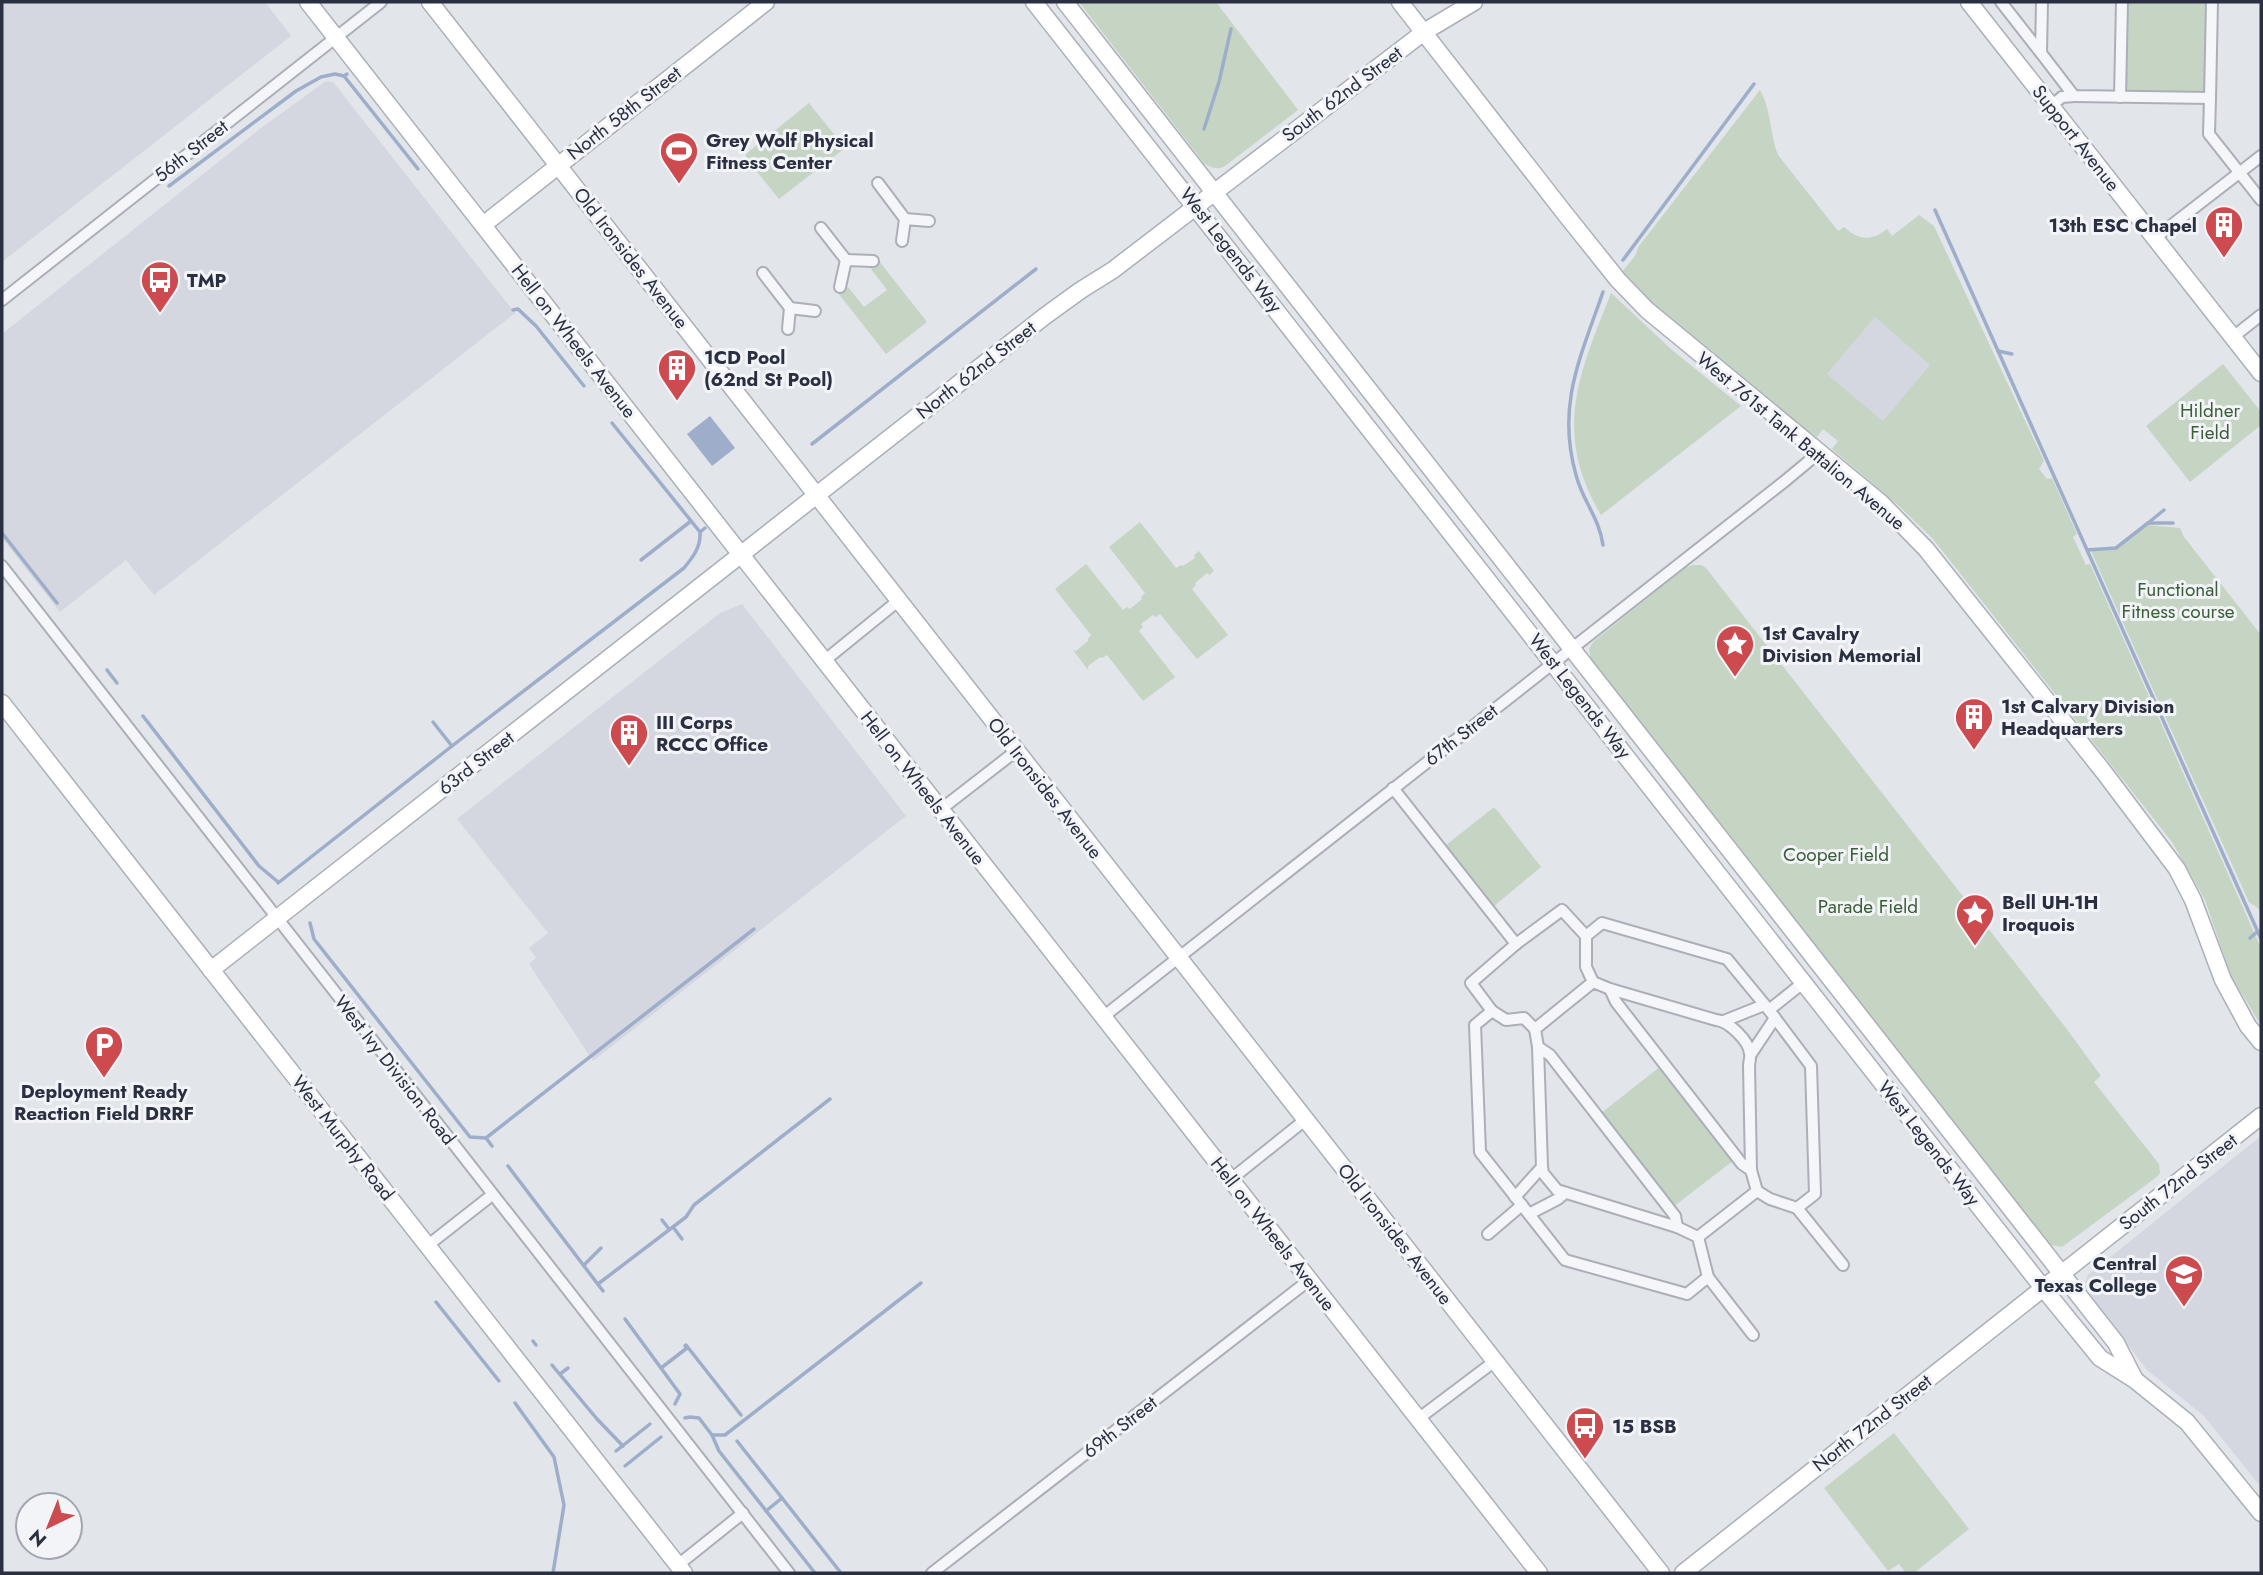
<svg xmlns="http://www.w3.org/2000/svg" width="2263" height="1575" viewBox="0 0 2263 1575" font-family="Jost,sans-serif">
<rect width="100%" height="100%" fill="#e2e5ea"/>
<g fill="#d4d7df">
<path d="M 2,2 L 265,2 L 291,36 L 2,262 Z"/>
<path d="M 326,81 L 333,82 L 515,313 L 154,595 L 126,560 L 60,612 L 2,538 L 2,334 L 261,128 Z"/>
<path d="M 1875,317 L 1931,365 L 1884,422 L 1827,374 Z"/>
<path d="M 742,604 L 906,816 L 593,1061 L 529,964 L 536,958 L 529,948 L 548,933 L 457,819 L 720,613 Z"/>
<path d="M 2261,1136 L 2261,1487 L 2204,1416 L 2147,1370 L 2084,1287 L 2088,1275 Z"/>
</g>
<g fill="#c6d4c4" fill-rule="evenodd">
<path d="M 1079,2 L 1216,2 L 1298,110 L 1225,166 C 1217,171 1210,167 1204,163 Z"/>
<path d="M 2125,2 L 2208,2 L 2207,90 L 2199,95 L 2131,94 L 2124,88 Z"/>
<path d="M 1760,90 C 1771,109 1770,134 1778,155 L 1838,231 L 1844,227 C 1859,240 1870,242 1887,229 L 1892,236 L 1919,215 L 1934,226 L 2044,461 L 2039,469 L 2047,479 L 2052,478 L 2077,534 L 2073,537 L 2086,565 L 2090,564 L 2261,948 L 2261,1025 L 2231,976 L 2205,900 L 2172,842 L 1933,539 L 1900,507 L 1832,449 L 1838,441 L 1823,429 L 1817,437 C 1748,387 1679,335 1622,272 L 1635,256 L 1639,246 ZM 1875,317 L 1930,365 L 1883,421 L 1827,374 Z"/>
<path d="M 809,103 L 845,148 L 779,199 L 746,158 L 746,154 Z"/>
<path d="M 879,261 L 927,322 L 886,354 L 838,293 L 848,287 L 864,307 L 887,290 L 871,269 Z"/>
<path d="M 1611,293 L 1672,350 L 1741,406 L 1601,515 C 1552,431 1579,375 1611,293 Z"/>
<path d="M 2223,364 L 2261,412 L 2261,425 L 2190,482 L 2146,426 Z"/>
<path d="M 1140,522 L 1176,568 L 1181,565 L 1183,566 L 1195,558 L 1194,555 L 1199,551 L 1214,571 L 1209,575 L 1207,573 L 1195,583 L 1196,585 L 1192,589 L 1228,635 L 1197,659 L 1160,614 L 1156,617 L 1153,615 L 1141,624 L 1143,627 L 1139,631 L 1175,677 L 1143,701 L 1107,655 L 1102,658 L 1100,657 L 1088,666 L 1088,670 L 1073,650 L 1076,651 L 1088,641 L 1088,639 L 1091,635 L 1055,589 L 1086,564 L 1123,610 L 1127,607 L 1130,609 L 1142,599 L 1141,597 L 1145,593 L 1109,547 Z"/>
<path d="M 2148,525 L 2180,528 L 2184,537 L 2261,635 L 2261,916 L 2258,908 L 2249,902 L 2163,712 L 2175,707 L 2171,698 L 2159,703 L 2091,551 L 2117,549 Z"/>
<path d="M 1693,565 L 1701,565 L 1706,568 L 2066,1028 L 2101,1076 L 2094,1082 L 2159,1164 L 2160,1173 L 2158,1176 L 2062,1247 L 2051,1245 L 2047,1243 L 1591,662 L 1589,649 L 1593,642 L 1685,568 Z"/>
<path d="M 1493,808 L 1496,809 L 1541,867 L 1494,906 L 1491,906 L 1445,849 L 1446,845 Z"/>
<path d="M 1661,1066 L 1734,1160 L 1673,1207 L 1600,1114 Z"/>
<path d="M 1894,1433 L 1969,1529 L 1914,1573 L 1906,1573 L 1899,1564 L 1888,1571 L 1824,1488 Z"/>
</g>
<path fill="#9eaeca" d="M 710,416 L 735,448 L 712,466 L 687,434 Z"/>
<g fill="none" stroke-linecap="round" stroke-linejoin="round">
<g stroke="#9eaeca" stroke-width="3.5">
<path d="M 347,74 L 344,76 L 418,169"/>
<path d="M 1204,129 L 1219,82 L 1231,29"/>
<path d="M 169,186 L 296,91 L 321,77 L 335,74 L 344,76"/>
<path d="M 1935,210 L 2261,939"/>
<path d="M 1623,260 L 1754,84"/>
<path d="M 1603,292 C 1581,356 1556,405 1576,475 C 1583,502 1599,517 1603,545"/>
<path d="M 513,310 L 518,309 L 536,326 L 584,386"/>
<path d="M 1998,351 L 2012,354"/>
<path d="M 612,423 L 700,532 L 705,528"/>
<path d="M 812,444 L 1036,269"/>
<path d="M 2148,523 L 2164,510"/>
<path d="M 2,533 L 57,603"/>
<path d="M 2087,550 L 2116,548 L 2148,523 L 2173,523"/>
<path d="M 641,560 L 691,521"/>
<path d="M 107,670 L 117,683"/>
<path d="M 143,716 L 259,866 L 278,882"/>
<path d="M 433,722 L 452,746"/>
<path d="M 278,883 L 452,746 L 684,568 C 693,557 701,547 700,532"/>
<path d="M 310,923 L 314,939 L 470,1137 L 486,1138"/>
<path d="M 2250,938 L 2258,931"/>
<path d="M 492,1146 L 486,1138 L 754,929"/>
<path d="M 508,1166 L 603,1291"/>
<path d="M 662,1220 L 669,1229"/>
<path d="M 673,1227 L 682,1239"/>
<path d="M 584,1265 L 601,1248"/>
<path d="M 598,1284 L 686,1217 L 694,1205 L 830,1099"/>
<path d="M 436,1302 L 499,1381"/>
<path d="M 625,1319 L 680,1394 L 675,1404"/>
<path d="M 533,1341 L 536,1345"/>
<path d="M 552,1365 L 597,1419 L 623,1446"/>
<path d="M 661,1368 L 687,1348 L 685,1346 L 686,1345 L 741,1415"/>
<path d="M 560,1374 L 568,1368"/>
<path d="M 515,1403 L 554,1457 L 564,1505 L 553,1573"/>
<path d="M 685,1418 L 690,1417 L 699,1418 L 712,1435 L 725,1435 L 921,1283"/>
<path d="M 712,1435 L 719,1451 L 815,1573"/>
<path d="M 737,1441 L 782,1498"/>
<path d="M 616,1451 L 650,1424"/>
<path d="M 625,1466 L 661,1437"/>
<path d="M 766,1511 L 782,1498 L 841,1573"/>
</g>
<g stroke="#abafb8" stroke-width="14">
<g id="street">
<path d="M 2001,2 L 2041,53"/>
<path d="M 2042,2 L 2041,53 L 2074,96 L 2210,98 L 2212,2"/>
<path d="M 2120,97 L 2122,2"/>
<path d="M 2210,98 L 2209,134 L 2261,200"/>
<path d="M 2051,106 L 2062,97 L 2074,96"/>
<path d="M 878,183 L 905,219"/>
<path d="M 821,228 L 846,260"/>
<path d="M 2155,238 L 2261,156"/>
<path d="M 902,241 L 905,219 L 929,221"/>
<path d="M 763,273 L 790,308"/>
<path d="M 840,287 L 846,260 L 873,261"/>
<path d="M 2,300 L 381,2"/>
<path d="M 788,329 L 790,308 L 815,311"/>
<path d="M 2233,337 L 2261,315"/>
<path d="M 2,566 L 789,1573"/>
<path d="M 824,661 L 898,601"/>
<path d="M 1393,788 L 1516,944 L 1562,910 L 1586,936"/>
<path d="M 940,810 L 1016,751"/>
<path d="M 1593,982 L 1610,989 L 1716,1020 C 1728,1021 1749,1040 1750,1054 C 1751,1055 1749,1064 1749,1065 L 1751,1170 L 1757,1191 L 1698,1237 L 1677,1227 L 1557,1190 L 1543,1173 L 1542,1167 L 1538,1047 L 1535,1029 Z"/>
<path d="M 1593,982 L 1586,967 L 1586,936 L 1602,923 L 1727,959 L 1769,1010 L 1811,1066 L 1815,1194 L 1797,1208 L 1770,1199 L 1757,1191"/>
<path d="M 1610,989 L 1616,1002 L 1742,1164 L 1751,1170"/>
<path d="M 1769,1010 L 1804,982"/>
<path d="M 1492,1011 L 1471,983 L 1516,944"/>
<path d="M 1103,1017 L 1785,481 L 1809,461 L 1818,451"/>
<path d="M 1724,1021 L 1764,1005"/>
<path d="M 1535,1029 L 1524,1018 L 1506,1020 L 1492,1011 L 1475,1025 L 1480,1152 L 1565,1260 L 1687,1294 L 1708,1277 L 1698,1237"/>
<path d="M 1538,1047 L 1550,1055 L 1675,1216 L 1677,1227"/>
<path d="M 1751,1054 L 1775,1018"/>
<path d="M 1230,1180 L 1305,1120"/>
<path d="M 1515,1197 L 1542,1167"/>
<path d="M 1797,1208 L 1843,1265"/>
<path d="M 1529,1214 L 1558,1199 L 1565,1193"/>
<path d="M 1488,1234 L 1522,1205"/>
<path d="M 427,1246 L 492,1195"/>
<path d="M 1708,1277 L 1753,1335"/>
<path d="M 1418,1419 L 1495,1361"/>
<path d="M 678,1565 L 743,1513"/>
<path d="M 932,1573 L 1308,1281"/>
</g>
</g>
<g stroke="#abafb8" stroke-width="19">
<g id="secondary">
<path d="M 308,2 L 1539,1573"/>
<path d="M 430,2 L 1661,1573"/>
<path d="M 1034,2 L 2043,1288 L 2100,1358 L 2135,1380 L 2187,1422 L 2261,1513"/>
<path d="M 1065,2 L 2116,1343 L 2134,1378"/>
<path d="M 1400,2 L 1566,215 L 1618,280 L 1647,310 L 1881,503 L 1926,549 L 2103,771 L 2177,869 L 2193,900 L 2223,980 L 2248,1026 L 2261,1042"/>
<path d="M 1969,2 L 2261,373"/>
<path d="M 483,225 L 766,2"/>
<path d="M 2,703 L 684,1573"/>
<path d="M 211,970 L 1045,316 L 1081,290 L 1113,270 L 1424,32 L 1474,2"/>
<path d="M 1683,1573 L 2261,1116"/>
</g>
</g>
<use href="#street" stroke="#f5f6f9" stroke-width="10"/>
<use href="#secondary" stroke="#fff" stroke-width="16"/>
</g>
<defs>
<g id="stadium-pin" transform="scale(2.0125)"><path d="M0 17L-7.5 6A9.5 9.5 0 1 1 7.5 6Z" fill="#cd4a4e" stroke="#f2f4f8"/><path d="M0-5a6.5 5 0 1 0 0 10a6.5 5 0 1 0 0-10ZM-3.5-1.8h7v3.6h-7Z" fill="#fff"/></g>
<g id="building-pin" transform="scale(2.0125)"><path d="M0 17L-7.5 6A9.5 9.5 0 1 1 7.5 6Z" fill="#cd4a4e" stroke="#f2f4f8"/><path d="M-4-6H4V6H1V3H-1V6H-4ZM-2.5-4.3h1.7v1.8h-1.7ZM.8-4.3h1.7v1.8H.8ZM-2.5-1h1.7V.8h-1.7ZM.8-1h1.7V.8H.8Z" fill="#fff"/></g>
<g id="bus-pin" transform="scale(2.0125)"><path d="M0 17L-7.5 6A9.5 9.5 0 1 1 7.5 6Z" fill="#cd4a4e" stroke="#f2f4f8"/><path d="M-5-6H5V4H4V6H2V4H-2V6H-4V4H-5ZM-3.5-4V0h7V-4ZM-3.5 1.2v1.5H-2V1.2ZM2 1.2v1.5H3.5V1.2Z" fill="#fff"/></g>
<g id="sight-pin" transform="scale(2.0125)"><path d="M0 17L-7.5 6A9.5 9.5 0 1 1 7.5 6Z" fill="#cd4a4e" stroke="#f2f4f8"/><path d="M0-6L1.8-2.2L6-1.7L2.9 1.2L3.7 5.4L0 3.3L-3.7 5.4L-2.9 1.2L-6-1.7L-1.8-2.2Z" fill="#fff"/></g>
<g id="parking-pin" transform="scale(2.0125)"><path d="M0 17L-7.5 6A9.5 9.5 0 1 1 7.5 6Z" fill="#cd4a4e" stroke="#f2f4f8"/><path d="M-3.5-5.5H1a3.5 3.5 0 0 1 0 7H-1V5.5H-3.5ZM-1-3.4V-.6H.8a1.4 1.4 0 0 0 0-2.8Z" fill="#fff"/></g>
<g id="university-pin" transform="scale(2.0125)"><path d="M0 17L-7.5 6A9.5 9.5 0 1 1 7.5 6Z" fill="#cd4a4e" stroke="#f2f4f8"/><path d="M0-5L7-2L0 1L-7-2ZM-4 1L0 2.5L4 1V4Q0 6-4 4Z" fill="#fff"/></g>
</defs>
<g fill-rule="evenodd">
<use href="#stadium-pin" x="679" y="151"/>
<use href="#building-pin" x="2224" y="225"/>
<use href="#bus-pin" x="160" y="280"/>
<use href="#building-pin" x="677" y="368"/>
<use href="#sight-pin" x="1735" y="644"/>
<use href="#building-pin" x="1974" y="717"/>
<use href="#building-pin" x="629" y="733"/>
<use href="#sight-pin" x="1975" y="913"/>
<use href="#parking-pin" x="104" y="1045"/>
<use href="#university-pin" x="2184" y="1274"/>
<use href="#bus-pin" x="1585" y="1426"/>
</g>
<g text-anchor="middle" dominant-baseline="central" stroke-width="6" stroke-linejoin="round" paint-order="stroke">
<g font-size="19" fill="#2a3042" stroke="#f2f4f8">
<text transform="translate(1342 94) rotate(-37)">South 62nd Street</text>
<text transform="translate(624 113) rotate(-38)">North 58th Street</text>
<text transform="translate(2076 138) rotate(52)">Support Avenue</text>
<text transform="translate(191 151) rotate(-38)">56th Street</text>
<text transform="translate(1231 250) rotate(52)">West Legends Way</text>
<text transform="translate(631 258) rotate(52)">Old Ironsides Avenue</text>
<text transform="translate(574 341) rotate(52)">Hell on Wheels Avenue</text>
<text transform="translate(976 370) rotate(-38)">North 62nd Street</text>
<text transform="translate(1801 441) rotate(40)">West 761st Tank Battalion Avenue</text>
<text transform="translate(1580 696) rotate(52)">West Legends Way</text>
<text transform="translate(1461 735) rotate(-38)">67th Street</text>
<text transform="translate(476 763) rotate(-38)">63rd Street</text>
<text transform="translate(923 788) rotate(52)">Hell on Wheels Avenue</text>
<text transform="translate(1045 788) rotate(52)">Old Ironsides Avenue</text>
<text transform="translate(395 1070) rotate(52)">West Ivy Division Road</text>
<text transform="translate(343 1138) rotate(52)">West Murphy Road</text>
<text transform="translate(1929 1143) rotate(52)">West Legends Way</text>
<text transform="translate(2178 1182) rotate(-38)">South 72nd Street</text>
<text transform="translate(1273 1234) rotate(52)">Hell on Wheels Avenue</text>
<text transform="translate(1395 1234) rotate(52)">Old Ironsides Avenue</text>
<text transform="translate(1872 1423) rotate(-38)">North 72nd Street</text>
<text transform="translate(1120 1427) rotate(-38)">69th Street</text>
</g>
<g font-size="19" font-weight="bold" fill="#2a3042" stroke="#f2f4f8" text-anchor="start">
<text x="706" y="140">Grey Wolf Physical<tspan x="706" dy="22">Fitness Center</tspan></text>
<text x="2197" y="225" text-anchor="end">13th ESC Chapel</text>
<text x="187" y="280">TMP</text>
<text x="704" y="357">1CD Pool<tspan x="704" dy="22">(62nd St Pool)</tspan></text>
<text x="1762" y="633">1st Cavalry<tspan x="1762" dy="22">Division Memorial</tspan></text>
<text x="2001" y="706">1st Calvary Division<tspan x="2001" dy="22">Headquarters</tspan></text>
<text x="656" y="722">III Corps<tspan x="656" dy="22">RCCC Office</tspan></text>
<text x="2002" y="902">Bell UH-1H<tspan x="2002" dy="22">Iroquois</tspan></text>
<text x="104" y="1091" text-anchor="middle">Deployment Ready<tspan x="104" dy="22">Reaction Field DRRF</tspan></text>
<text x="2157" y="1263" text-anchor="end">Central<tspan x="2157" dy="22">Texas College</tspan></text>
<text x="1612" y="1426">15 BSB</text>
</g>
<g font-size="19" fill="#3b5e38" stroke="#f2f4f8">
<text x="2210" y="410">Hildner<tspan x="2210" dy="22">Field</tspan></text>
<text x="2178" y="589">Functional<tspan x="2178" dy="22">Fitness course</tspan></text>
<text x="1836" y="854">Cooper Field</text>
<text x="1868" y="906">Parade Field</text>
</g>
</g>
<rect width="2263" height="1575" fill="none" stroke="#2a3042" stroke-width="7"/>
<g transform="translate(49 1526) rotate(223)"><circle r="33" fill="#f2f4f8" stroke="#a2a6af" stroke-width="2"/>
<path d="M0-5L12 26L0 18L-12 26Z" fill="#cd4a4e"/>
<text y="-10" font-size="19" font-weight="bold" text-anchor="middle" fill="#2a3042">N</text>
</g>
</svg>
